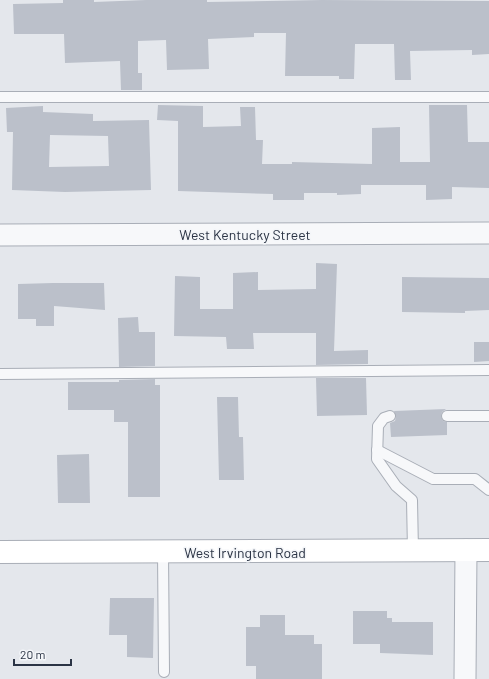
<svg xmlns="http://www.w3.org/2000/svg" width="489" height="679" viewBox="0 0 489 679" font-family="Barlow,sans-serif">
<rect width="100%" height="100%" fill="#e4e7ec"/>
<g fill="#bbc0ca" fill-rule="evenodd">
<path d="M 63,0 L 94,0 L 94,2 L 146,0 L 207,0 L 207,2 L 322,0 L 489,1 L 489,54 L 472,55 L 472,50 L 410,51 L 411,80 L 395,80 L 394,44 L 355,44 L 354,79 L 339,79 L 339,76 L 285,76 L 286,33 L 254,33 L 254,37 L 208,39 L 209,69 L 167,70 L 166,40 L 138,41 L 138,73 L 142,73 L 142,90 L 121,90 L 120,61 L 65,63 L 64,34 L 14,34 L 13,4 L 63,3 Z"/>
<path d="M 158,105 L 203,106 L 203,127 L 241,126 L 240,107 L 255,107 L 256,140 L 263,140 L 262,164 L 292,164 L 292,162 L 372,164 L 372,128 L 400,127 L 400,162 L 430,162 L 429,105 L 467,105 L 468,142 L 489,142 L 489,188 L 452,187 L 452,199 L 426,200 L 426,185 L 361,185 L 361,194 L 337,195 L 337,193 L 304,193 L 304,200 L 273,200 L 273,194 L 178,191 L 178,121 L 157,120 Z"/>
<path d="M 43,106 L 43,112 L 93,114 L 93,121 L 149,120 L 151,190 L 65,192 L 12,190 L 13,132 L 7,132 L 6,108 ZM 50,135 L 108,136 L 109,166 L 49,167 Z"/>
<path d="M 316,263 L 337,264 L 334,351 L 368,350 L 368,364 L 316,365 L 316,333 L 253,333 L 254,349 L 227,349 L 226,337 L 174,336 L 175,276 L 200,277 L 200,309 L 233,309 L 233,273 L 258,272 L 258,290 L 316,289 Z"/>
<path d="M 402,277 L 489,278 L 489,310 L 465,311 L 465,313 L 402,312 Z"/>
<path d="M 53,283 L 104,283 L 105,310 L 54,306 L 54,326 L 36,326 L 36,319 L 18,319 L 18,284 Z"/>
<path d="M 138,317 L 139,332 L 155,332 L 155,366 L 119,367 L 118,318 Z"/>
<path d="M 474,342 L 489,342 L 489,361 L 474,362 Z"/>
<path d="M 316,378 L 366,378 L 367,415 L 317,416 Z"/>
<path d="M 155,379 L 155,385 L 160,385 L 160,497 L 128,497 L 128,422 L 114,422 L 114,410 L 68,410 L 68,382 L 119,382 L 119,380 Z"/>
<path d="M 217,397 L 238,397 L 239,437 L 243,437 L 244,480 L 219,480 Z"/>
<path d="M 446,409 L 442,412 L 441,416 L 443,421 L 447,422 L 447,435 L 391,437 L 390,423 L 395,421 L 396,417 L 394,411 Z"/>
<path d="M 89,454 L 90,503 L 58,503 L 57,455 Z"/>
<path d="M 110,598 L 154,598 L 153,658 L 127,657 L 127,635 L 109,635 Z"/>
<path d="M 353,611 L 387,611 L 387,618 L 392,618 L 392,622 L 433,622 L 433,655 L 380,653 L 380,644 L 353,644 Z"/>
<path d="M 260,615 L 285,615 L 285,635 L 314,635 L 314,644 L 322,644 L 322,679 L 256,679 L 256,666 L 246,666 L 246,627 L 260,627 Z"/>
</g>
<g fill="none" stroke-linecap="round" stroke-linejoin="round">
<g stroke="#a9aeb7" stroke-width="12">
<g id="lane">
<path d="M 0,97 L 489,97"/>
<path d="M 0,374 L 489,370"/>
<path d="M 390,416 L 384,418 L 378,426 L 377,459 L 396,486 L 412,500 L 413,551"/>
<path d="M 447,416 L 489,416"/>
<path d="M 377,450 L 433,479 L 475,479 L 489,490"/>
<path d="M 163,552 L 164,672"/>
</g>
</g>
<g stroke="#a9aeb7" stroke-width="23">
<g id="street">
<path d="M 0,235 L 489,233"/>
<path d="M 465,679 L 466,550"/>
</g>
</g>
<g stroke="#a9aeb7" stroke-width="24">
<path id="secondary" d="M 0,552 L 489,550"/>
</g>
<use href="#lane" stroke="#f7f8fa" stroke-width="10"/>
<use href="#street" stroke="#f7f8fa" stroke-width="21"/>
<use href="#secondary" stroke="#fff" stroke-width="22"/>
</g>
<g text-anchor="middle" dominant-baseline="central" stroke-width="3" stroke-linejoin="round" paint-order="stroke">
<g font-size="14" fill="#2b3445" stroke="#f4f6f9">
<text x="245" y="234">West Kentucky Street</text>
<text x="245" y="552">West Irvington Road</text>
</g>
</g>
<path d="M14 659v6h57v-6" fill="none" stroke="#2b3445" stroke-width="2"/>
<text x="20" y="659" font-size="12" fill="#2b3445" stroke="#f4f6f9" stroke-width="3" paint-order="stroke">20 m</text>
</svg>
